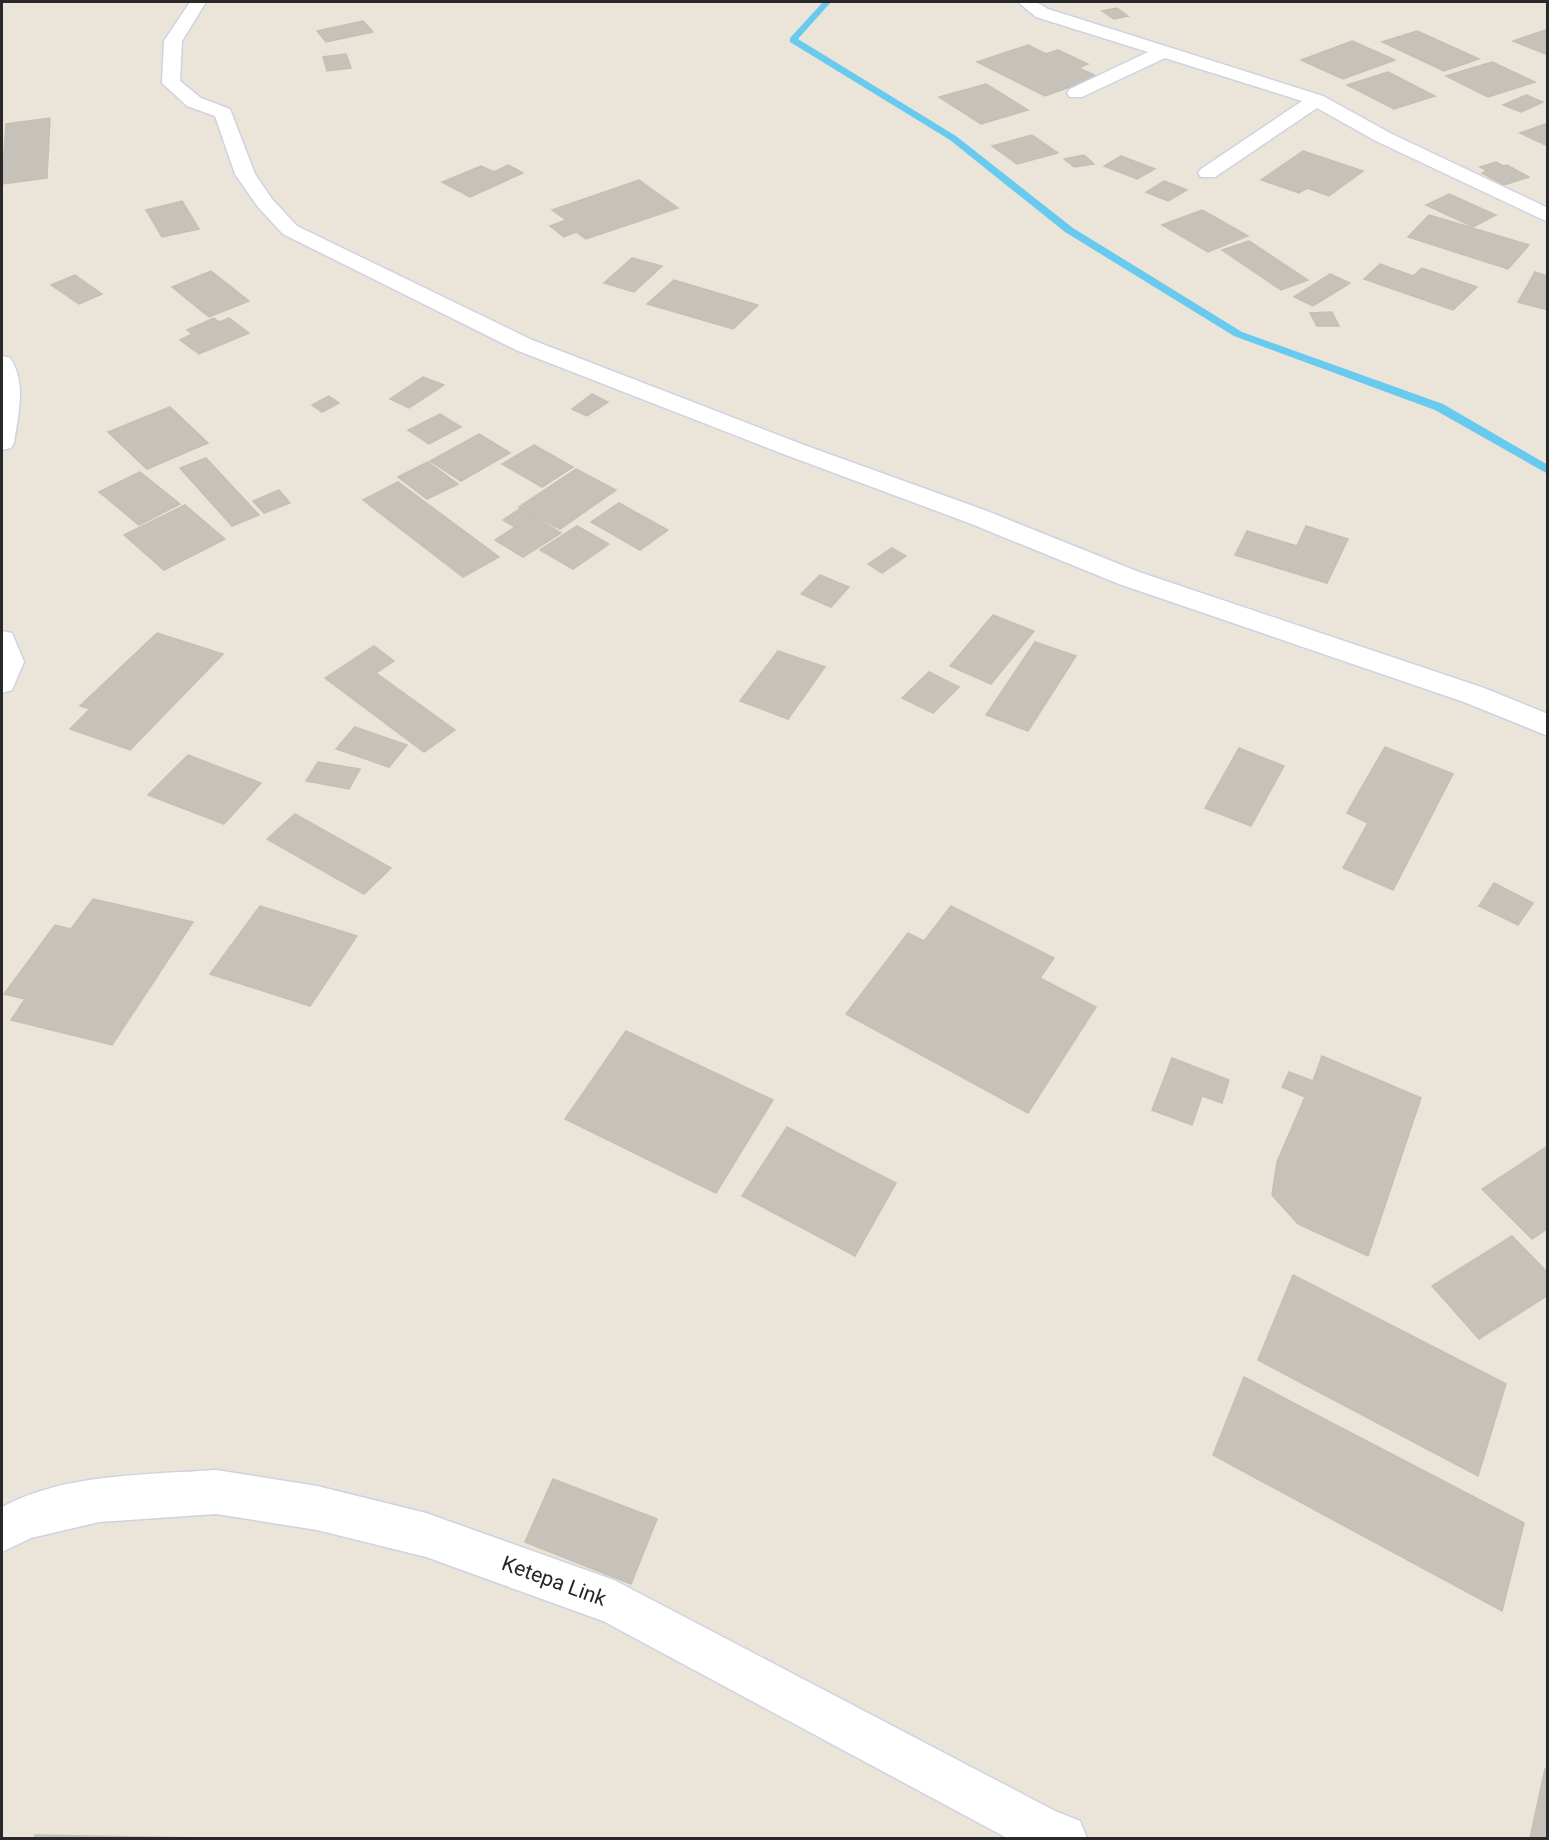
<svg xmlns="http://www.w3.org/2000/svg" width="1549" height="1840" viewBox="0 0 1549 1840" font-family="Roboto,sans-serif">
<rect width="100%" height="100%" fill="#ebe4d9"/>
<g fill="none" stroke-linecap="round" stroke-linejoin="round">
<path fill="#69caf0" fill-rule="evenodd" d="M 823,2 L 831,2 L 798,39 L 956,136 L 1073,228 L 1242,332 L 1443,404 L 1548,465 L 1548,474 L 1435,410 L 1234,336 L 1065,232 L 950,140 L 790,42 L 790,38 Z"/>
</g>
<g fill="#c6c1b9" stroke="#c6c0b3" stroke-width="1.5">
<path d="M 1117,8 L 1128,16 L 1114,19 L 1102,11 Z"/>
<path d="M 363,21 L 373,32 L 326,42 L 317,31 Z"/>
<path d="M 1548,29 L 1548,55 L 1513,41 Z"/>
<path d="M 1417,31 L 1479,59 L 1444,71 L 1382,42 Z"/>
<path d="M 1352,41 L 1395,60 L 1343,79 L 1301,60 Z"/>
<path d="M 1028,45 L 1046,54 L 1058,50 L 1088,64 L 1079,68 L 1098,77 L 1045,96 L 977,62 Z"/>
<path d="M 346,54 L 351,68 L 327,71 L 323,57 Z"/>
<path d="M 1492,62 L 1535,82 L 1488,97 L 1446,76 Z"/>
<path d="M 1388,72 L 1435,96 L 1394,109 L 1347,85 Z"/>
<path d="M 986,84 L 1028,110 L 981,124 L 939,97 Z"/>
<path d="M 1526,95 L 1543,102 L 1521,112 L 1503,105 Z"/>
<path d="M 50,118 L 47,178 L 2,184 L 6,124 Z"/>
<path d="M 1548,123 L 1548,146 L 1520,133 Z"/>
<path d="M 1032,135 L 1058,153 L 1017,164 L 992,146 Z"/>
<path d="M 1303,151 L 1363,171 L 1329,196 L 1307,188 L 1299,193 L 1261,180 Z"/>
<path d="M 1084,155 L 1094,164 L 1074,167 L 1064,159 Z"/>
<path d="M 1121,156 L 1155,169 L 1137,179 L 1104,166 Z"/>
<path d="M 1496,162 L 1503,166 L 1507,165 L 1529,177 L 1504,185 L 1482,173 L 1487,171 L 1480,167 Z"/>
<path d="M 508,165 L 523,173 L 470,197 L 442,182 L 481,166 L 494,172 Z"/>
<path d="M 639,180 L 678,208 L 586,239 L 576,232 L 564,237 L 550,226 L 566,220 L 552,210 Z"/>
<path d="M 1164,181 L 1187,190 L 1168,201 L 1146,192 Z"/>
<path d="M 1449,194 L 1496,215 L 1473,227 L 1426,205 Z"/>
<path d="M 182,201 L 199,229 L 162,237 L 146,210 Z"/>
<path d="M 1202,210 L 1248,236 L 1208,252 L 1162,225 Z"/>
<path d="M 1429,215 L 1529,245 L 1508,269 L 1408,237 Z"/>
<path d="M 1249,241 L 1308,280 L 1281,290 L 1222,250 Z"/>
<path d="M 632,258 L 662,266 L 634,292 L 604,283 Z"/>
<path d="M 1380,264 L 1413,276 L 1422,268 L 1477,287 L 1453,310 L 1364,279 Z"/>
<path d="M 211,271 L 249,301 L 209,317 L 172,287 Z"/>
<path d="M 1535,272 L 1548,276 L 1548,310 L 1518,302 Z"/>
<path d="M 1330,274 L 1350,283 L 1313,306 L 1294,297 Z"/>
<path d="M 75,275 L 102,294 L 79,304 L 51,285 Z"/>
<path d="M 674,280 L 758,305 L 733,329 L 647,304 Z"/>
<path d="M 1332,312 L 1339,326 L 1317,326 L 1310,313 Z"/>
<path d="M 214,318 L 219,322 L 229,318 L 249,333 L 199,354 L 180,340 L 192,334 L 187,330 Z"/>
<path d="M 423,377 L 444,385 L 409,408 L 390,399 Z"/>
<path d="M 592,394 L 608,402 L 587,416 L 572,409 Z"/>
<path d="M 329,396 L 339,403 L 322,412 L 312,405 Z"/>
<path d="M 170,407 L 208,443 L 147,469 L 108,432 Z"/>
<path d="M 440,414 L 461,427 L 429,444 L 408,430 Z"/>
<path d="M 479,434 L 510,453 L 461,481 L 430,461 Z"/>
<path d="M 534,445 L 573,467 L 542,487 L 502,464 Z"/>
<path d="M 206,458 L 259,515 L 232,526 L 180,468 Z"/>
<path d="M 428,462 L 458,484 L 427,499 L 398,477 Z"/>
<path d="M 576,469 L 616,490 L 560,529 L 519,507 Z"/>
<path d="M 140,472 L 180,504 L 139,525 L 99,492 Z"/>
<path d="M 398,482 L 499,557 L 463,577 L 363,500 Z"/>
<path d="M 279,490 L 290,503 L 264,513 L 253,501 Z"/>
<path d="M 619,503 L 668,530 L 640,550 L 591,522 Z"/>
<path d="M 185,505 L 225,539 L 164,570 L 124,535 Z"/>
<path d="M 521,508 L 561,533 L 523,557 L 495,540 L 515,527 L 503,520 Z"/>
<path d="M 577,526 L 609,544 L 573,569 L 540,550 Z"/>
<path d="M 1306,526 L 1348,539 L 1327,583 L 1235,555 L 1247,531 L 1297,546 Z"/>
<path d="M 892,548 L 906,556 L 882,573 L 868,564 Z"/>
<path d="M 820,575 L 849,587 L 831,607 L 801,594 Z"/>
<path d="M 993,615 L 1034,631 L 991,684 L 950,666 Z"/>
<path d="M 157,633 L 223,654 L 130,750 L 70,729 L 90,709 L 80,706 Z"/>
<path d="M 1035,642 L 1076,656 L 1028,731 L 986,715 Z"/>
<path d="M 374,646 L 394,661 L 376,673 L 455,730 L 424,752 L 325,678 Z"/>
<path d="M 778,651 L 825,667 L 788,719 L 740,701 Z"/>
<path d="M 929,672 L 959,687 L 933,713 L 902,698 Z"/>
<path d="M 355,727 L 407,745 L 389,767 L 336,749 Z"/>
<path d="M 1385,747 L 1453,774 L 1393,890 L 1343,868 L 1368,823 L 1347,813 Z"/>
<path d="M 1239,748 L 1284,766 L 1251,826 L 1205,808 Z"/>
<path d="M 188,755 L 261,783 L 224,824 L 148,795 Z"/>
<path d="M 318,762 L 360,769 L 349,789 L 306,781 Z"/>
<path d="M 295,814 L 391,868 L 364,894 L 267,839 Z"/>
<path d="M 1494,883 L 1533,903 L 1518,925 L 1479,906 Z"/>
<path d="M 93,899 L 193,922 L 112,1045 L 11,1020 L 25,999 L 4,994 L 55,925 L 71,929 Z"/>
<path d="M 260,906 L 357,936 L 310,1006 L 210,974 Z"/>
<path d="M 951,906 L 1054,958 L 1040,978 L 1096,1007 L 1028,1113 L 846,1014 L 908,933 L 924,941 Z"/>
<path d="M 626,1031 L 773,1100 L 716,1193 L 565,1119 Z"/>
<path d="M 1322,1056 L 1421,1098 L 1368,1256 L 1298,1224 L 1272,1195 L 1277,1162 L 1305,1097 L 1282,1087 L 1289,1072 L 1313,1081 Z"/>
<path d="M 1172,1058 L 1229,1080 L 1222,1103 L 1202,1096 L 1192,1125 L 1152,1110 Z"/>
<path d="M 787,1127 L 896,1183 L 855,1256 L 742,1196 Z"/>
<path d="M 1548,1146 L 1548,1228 L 1532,1239 L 1482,1189 Z"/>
<path d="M 1512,1236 L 1548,1273 L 1548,1295 L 1479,1339 L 1432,1286 Z"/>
<path d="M 1293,1275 L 1506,1384 L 1478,1476 L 1258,1360 Z"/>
<path d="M 1244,1377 L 1524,1523 L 1502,1611 L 1213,1455 Z"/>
<path d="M 553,1479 L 657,1519 L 631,1584 L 525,1542 Z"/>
<path d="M 1545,1769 L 1548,1771 L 1548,1838 L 1530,1838 Z"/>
<path d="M 35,1835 L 201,1838 L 35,1838 Z"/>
</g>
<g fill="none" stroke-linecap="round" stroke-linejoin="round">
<g stroke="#cfd2e2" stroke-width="3">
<g id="minor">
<path d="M 190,2 L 206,2 L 182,41 L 180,81 L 201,98 L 230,109 L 255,174 L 272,199 L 297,226 L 532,340 L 804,445 L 987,511 L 1139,572 L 1484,688 L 1548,714 L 1548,736 L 1464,702 L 1119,584 L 969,523 L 786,455 L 516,350 L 283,234 L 258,207 L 235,174 L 215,116 L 187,106 L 162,83 L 164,41 Z"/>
<path d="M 1018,2 L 1036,2 L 1048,9 L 1323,96 L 1390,133 L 1548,208 L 1548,222 L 1376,141 L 1317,108 L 1215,177 L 1201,177 L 1198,173 L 1201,169 L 1302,101 L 1165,58 L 1082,97 L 1070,97 L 1067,93 L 1070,89 L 1148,52 L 1036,17 Z"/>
<path d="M 2,356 L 10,358 C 27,382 18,416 14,443 L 11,448 L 2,450 Z"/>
<path d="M 2,631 L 12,633 L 24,662 L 12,690 L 2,693 Z"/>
<path d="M 216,1470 L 317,1486 L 426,1513 L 614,1580 L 1055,1811 L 1080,1821 L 1087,1838 L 1007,1838 L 603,1621 L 426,1557 L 317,1530 L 216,1514 L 99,1522 L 31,1538 L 2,1552 L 2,1507 C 66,1473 145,1475 216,1470 Z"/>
</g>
</g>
<use href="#minor" fill="#fff" fill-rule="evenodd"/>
</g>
<g text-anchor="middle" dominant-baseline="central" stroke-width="4.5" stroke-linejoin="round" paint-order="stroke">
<g font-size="21" fill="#282828" stroke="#fff">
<text transform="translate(554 1581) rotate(20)">Ketepa Link</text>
</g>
</g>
<rect width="1549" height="1840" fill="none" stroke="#282828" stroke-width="6"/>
</svg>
